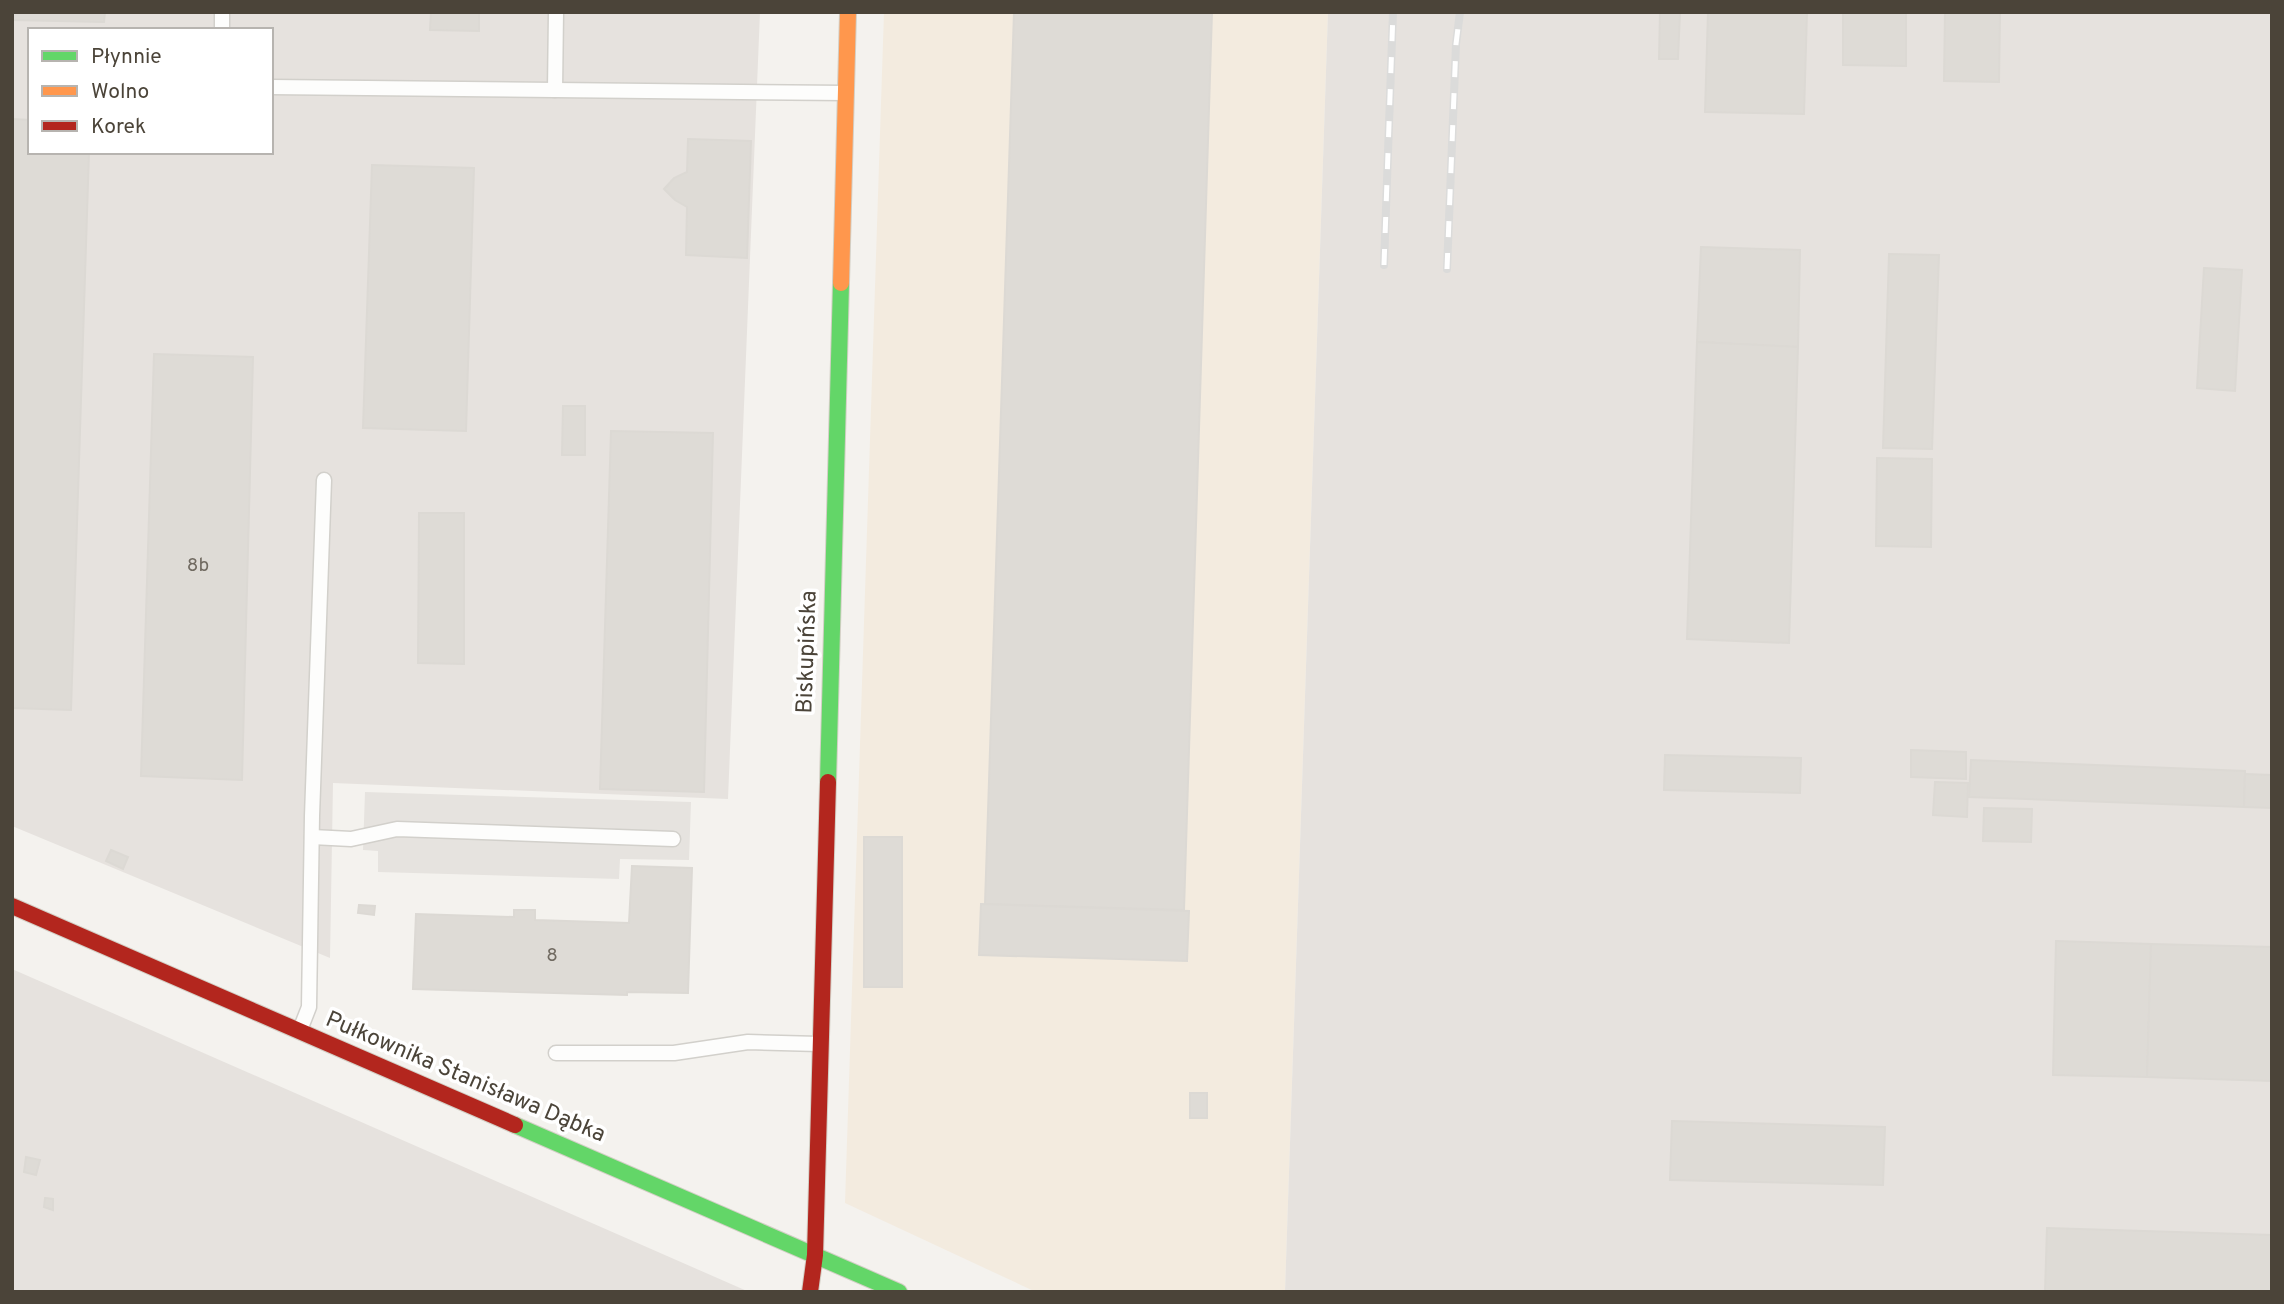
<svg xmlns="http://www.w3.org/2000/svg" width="2284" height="1304" viewBox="0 0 2284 1304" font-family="Overpass,sans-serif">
<rect width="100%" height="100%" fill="#f4f2ee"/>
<path fill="#f3ebdf" d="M 884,12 L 1328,12 L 1285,1292 L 1036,1292 L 845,1203 Z"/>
<g fill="#e6e2de" fill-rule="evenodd">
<path d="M 12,12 L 760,12 L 728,799 L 333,783 L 330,958 L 12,826 ZM 30,30 L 271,30 L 271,152 L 30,152 Z"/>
<path d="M 1328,12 L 2272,12 L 2272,1292 L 1285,1292 Z"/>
<path d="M 12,969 L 747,1291 L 747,1292 L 12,1292 Z"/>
</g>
<path fill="#e6e3df" d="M 365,792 L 691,802 L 689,860 L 620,859 L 619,879 L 378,872 L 378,851 L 363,850 Z"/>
<g fill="#dedbd6" stroke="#dcd9d4" stroke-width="2">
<path d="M 12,12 L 105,12 L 104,22 L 12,20 Z"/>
<path d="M 431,12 L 479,12 L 479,31 L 430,30 Z"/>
<path d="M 1014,12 L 1212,12 L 1184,910 L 985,904 Z"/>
<path d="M 1660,12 L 1680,12 L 1678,59 L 1659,59 Z"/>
<path d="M 1708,12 L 1807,12 L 1804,114 L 1705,112 Z"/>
<path d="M 1843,12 L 1906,12 L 1906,66 L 1843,65 Z"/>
<path d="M 1945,12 L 2000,12 L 1999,82 L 1944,81 Z"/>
<path d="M 12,119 L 30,120 L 30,152 L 89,152 L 71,710 L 12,708 Z"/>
<path d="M 688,139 L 751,141 L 747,258 L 686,255 L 687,207 L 675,200 L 664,189 L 674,178 L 687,172 Z"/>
<path d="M 372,165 L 474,168 L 466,431 L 363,428 Z"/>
<path d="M 1701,247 L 1800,250 L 1798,347 L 1697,342 Z"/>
<path d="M 1889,254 L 1939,255 L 1932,449 L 1883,448 Z"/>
<path d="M 2204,268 L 2242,270 L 2235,391 L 2197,388 Z"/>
<path d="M 1697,342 L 1798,347 L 1789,643 L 1687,639 Z"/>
<path d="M 154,354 L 253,357 L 242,780 L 141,776 Z"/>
<path d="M 563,406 L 585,406 L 585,455 L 562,455 Z"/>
<path d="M 611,431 L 713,433 L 704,792 L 600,789 Z"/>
<path d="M 1877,458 L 1932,459 L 1931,547 L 1876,546 Z"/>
<path d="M 419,513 L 464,513 L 464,664 L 418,663 Z"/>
<path d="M 1911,750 L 1966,752 L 1966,779 L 1911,777 Z"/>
<path d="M 1665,755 L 1801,758 L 1800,793 L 1664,790 Z"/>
<path d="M 1971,760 L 2245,771 L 2244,807 L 1969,797 Z"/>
<path d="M 2245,774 L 2272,775 L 2272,808 L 2244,807 Z"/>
<path d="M 1935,782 L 1968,783 L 1967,817 L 1933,815 Z"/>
<path d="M 1984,808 L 2032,809 L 2031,842 L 1983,841 Z"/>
<rect x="864" y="837" width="38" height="150"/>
<path d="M 111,850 L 128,857 L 123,869 L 106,861 Z"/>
<path d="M 632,866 L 692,868 L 688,993 L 627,992 L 627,995 L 413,989 L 416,914 L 514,917 L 514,910 L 535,910 L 535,920 L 629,923 Z"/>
<path d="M 981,904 L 1189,911 L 1187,961 L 979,955 Z"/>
<path d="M 359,905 L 375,906 L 374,915 L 358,913 Z"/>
<path d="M 2056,941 L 2151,944 L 2147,1077 L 2053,1075 Z"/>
<path d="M 2151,944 L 2272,947 L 2272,1081 L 2147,1077 Z"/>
<rect x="1190" y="1093" width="17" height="25"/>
<path d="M 1672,1121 L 1885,1127 L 1883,1185 L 1670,1180 Z"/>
<path d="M 26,1157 L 40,1160 L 36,1175 L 24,1172 Z"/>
<path d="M 45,1198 L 53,1199 L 53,1210 L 44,1207 Z"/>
<path d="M 2047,1228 L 2272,1235 L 2272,1292 L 2045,1292 Z"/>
</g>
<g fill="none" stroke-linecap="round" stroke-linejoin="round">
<g stroke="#d2d0cb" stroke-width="17">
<g id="lane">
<path d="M 222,30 L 222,12"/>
<path d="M 271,87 L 845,93"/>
<path d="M 555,90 L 556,12"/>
<path d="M 312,837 L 351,839 L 397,829 L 673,839"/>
<path d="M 300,1030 L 309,1007 L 312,816 L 324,480"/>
<path d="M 556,1053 L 674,1053 L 748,1042 L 819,1044"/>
</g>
</g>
<g stroke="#d3cfc5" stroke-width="18">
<g id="fast">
<path d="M 828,782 L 841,283"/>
<path d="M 515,1125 L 899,1292"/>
</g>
</g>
<g stroke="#d3cfc5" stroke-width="18">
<path id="slow" d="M 841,283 L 848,12"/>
</g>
<g stroke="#d3cfc5" stroke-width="18">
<g id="jam">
<path d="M 12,906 L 515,1125"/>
<path d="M 810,1292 L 815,1255 L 828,782"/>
</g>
</g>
<use href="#lane" stroke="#fdfdfc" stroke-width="14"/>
<use href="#fast" stroke="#63d668" stroke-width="16"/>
<use href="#slow" stroke="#ff974d" stroke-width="16"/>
<use href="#jam" stroke="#b3261e" stroke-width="16"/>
<g stroke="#dbdbda" stroke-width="8">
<g id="rail">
<path d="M 1384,265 L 1393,12"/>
<path d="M 1447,269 L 1456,44 L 1460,12"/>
</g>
</g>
<use href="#rail" stroke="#fff" stroke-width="5" stroke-dasharray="16" stroke-linecap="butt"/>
</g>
<g text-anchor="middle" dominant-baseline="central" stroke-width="7" stroke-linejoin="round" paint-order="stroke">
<g font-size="19" fill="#706a61">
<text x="198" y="566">8b</text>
<text x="552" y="956">8</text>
</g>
<g font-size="23" fill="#4b4439" stroke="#fff">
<text transform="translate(808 652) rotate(-88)">Biskupińska</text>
<text transform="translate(465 1078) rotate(23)">Pułkownika Stanisława Dąbka</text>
</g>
</g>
<rect width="2284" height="1304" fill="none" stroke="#4b4439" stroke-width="28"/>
<rect x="28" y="28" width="245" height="126" fill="#ffffff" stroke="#b7b4b0" stroke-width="2"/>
<rect x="42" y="51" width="35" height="10" fill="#63d668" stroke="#b7b4b0" stroke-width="2"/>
<text x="91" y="63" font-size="21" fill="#4b4439">Płynnie</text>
<rect x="42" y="86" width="35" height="10" fill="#ff974d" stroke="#b7b4b0" stroke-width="2"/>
<text x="91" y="98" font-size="21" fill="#4b4439">Wolno</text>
<rect x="42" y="121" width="35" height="10" fill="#b3261e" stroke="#b7b4b0" stroke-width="2"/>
<text x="91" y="133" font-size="21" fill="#4b4439">Korek</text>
</svg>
